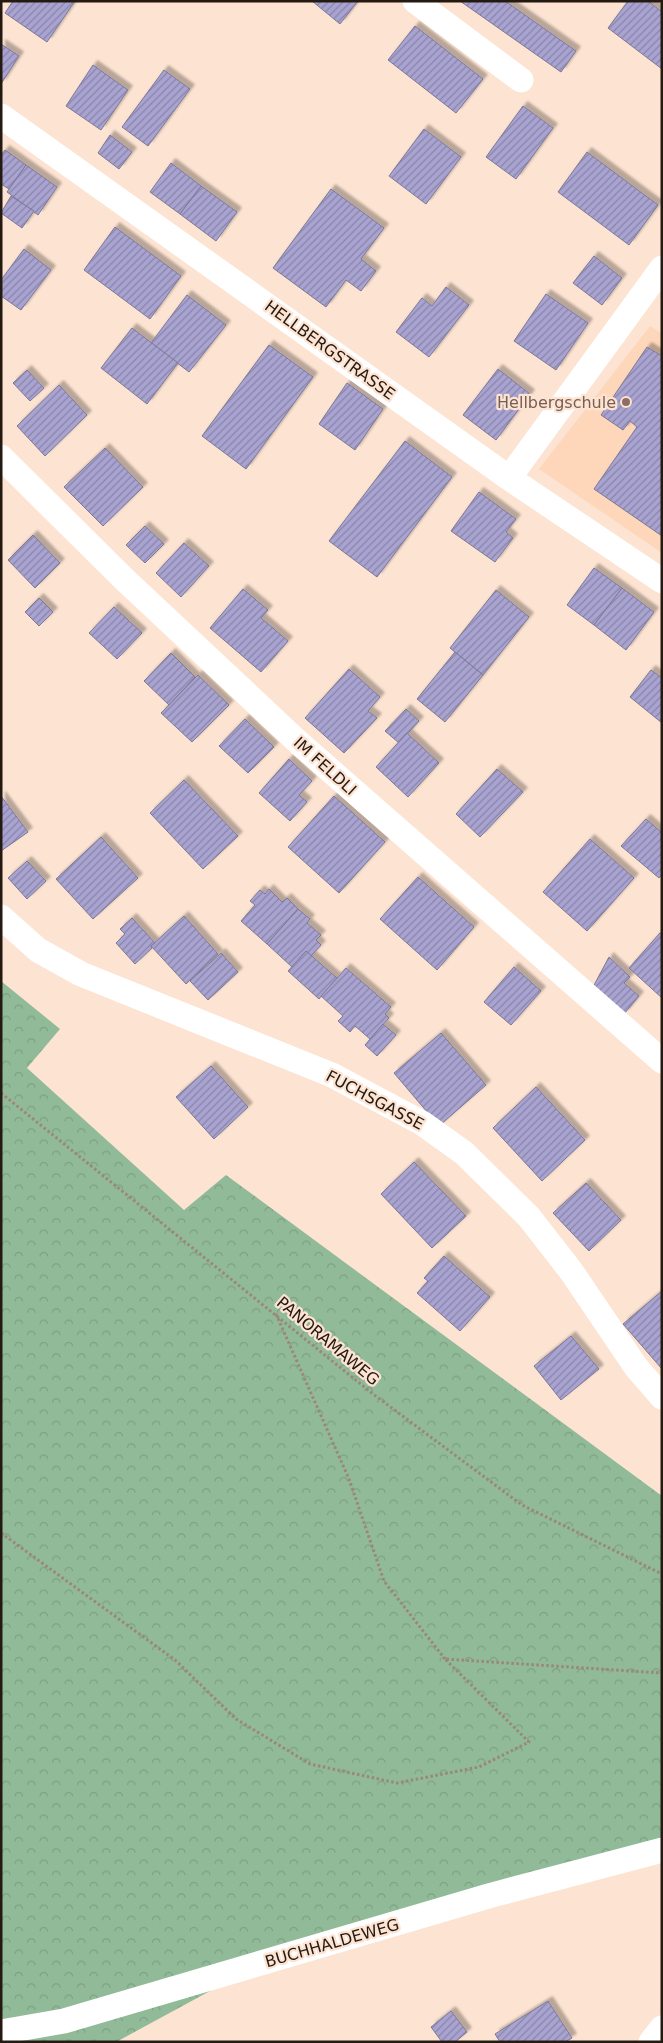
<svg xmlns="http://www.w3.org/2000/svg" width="663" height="2043" viewBox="0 0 663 2043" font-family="'DejaVu Sans',sans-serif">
<defs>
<pattern id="forest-crowns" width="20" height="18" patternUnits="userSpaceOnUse" patternTransform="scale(1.25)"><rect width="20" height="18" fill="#91bb98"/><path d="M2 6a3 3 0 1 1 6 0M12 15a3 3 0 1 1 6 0" fill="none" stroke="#7da082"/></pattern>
<pattern id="building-hatch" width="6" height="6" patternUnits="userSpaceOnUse" patternTransform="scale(1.25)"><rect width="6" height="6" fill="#a9a3d1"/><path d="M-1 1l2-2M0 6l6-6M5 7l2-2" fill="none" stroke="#8984a8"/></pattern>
<filter id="shadow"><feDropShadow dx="4.5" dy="-4.5" stdDeviation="1" flood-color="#0004"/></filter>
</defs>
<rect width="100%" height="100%" fill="#fde3d1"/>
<path fill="#fed7bb" d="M 650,326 L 662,334 L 662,553 L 539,469 Z"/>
<path fill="url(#forest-crowns)" d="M 1,981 L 60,1029 L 27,1068 L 184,1210 L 226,1175 L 662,1496 L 662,1845 L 267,1960 L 118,2041 L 1,2042 Z"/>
<g fill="url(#building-hatch)" stroke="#7c7897" filter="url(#shadow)">
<path d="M 13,1 L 75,1 L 47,42 L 5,13 Z"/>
<path d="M 312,1 L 358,1 L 340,24 Z"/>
<path d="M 460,1 L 505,1 L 576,51 L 561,72 Z"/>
<path d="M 628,1 L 648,1 L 662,12 L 662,69 L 608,28 Z"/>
<path d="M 415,26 L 483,79 L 456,113 L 388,60 Z"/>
<path d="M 1,44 L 19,56 L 1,84 Z"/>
<path d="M 93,65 L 128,90 L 101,130 L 66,106 Z"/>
<path d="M 164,70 L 190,89 L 148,146 L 122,127 Z"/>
<path d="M 523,106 L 553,128 L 516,179 L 486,157 Z"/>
<path d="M 424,129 L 461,157 L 426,204 L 389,176 Z"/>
<path d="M 110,135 L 132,152 L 119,169 L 98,153 Z"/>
<path d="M 5,150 L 26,165 L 9,189 L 1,184 L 1,155 Z"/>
<path d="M 587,152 L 658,205 L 629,245 L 558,192 Z"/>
<path d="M 171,163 L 201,186 L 180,214 L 150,192 Z"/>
<path d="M 26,165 L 57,187 L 38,215 L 7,192 Z"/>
<path d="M 201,186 L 237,212 L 216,241 L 180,214 Z"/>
<path d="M 331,189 L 384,228 L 361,259 L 376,271 L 361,291 L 346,280 L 326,307 L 273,268 Z"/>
<path d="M 11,196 L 34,211 L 22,228 L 1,213 Z"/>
<path d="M 115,227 L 181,276 L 150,319 L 84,270 Z"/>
<path d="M 24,249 L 51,270 L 21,310 L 1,296 L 1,280 Z"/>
<path d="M 594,256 L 622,278 L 602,305 L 573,283 Z"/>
<path d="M 446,287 L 469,305 L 429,357 L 396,332 L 422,298 L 432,306 Z"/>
<path d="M 546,294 L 588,323 L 556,370 L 514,341 Z"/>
<path d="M 187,295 L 226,325 L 189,372 L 151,343 Z"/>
<path d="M 132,328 L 178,363 L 147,404 L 101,368 Z"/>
<path d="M 269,345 L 313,377 L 246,469 L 202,436 Z"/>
<path d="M 647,347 L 662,356 L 662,536 L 594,489 L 637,427 L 630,421 L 623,430 L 601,415 Z"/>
<path d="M 498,369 L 530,394 L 496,440 L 463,415 Z"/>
<path d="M 27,370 L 44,388 L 30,401 L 13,383 Z"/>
<path d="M 347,383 L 383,409 L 355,450 L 319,424 Z"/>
<path d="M 59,385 L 87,415 L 45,456 L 17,426 Z"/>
<path d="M 405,441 L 452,477 L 377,577 L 329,541 Z"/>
<path d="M 105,448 L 143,487 L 103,526 L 64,487 Z"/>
<path d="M 479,492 L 516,519 L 506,532 L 513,538 L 495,562 L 451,531 Z"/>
<path d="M 145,526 L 164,544 L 145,563 L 126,545 Z"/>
<path d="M 33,535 L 60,563 L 35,588 L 8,560 Z"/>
<path d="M 184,543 L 209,566 L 181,597 L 156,573 Z"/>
<path d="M 594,568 L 622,588 L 594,625 L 567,605 Z"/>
<path d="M 622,588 L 654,612 L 626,650 L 594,625 Z"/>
<path d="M 243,589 L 268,610 L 261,618 L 288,641 L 261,672 L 210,628 Z"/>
<path d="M 496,590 L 529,617 L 483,675 L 450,648 Z"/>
<path d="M 39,598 L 53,612 L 39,626 L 25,612 Z"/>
<path d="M 114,607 L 142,633 L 117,659 L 89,633 Z"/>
<path d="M 455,652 L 483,675 L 445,722 L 417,699 Z"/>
<path d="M 171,653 L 195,677 L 169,705 L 144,681 Z"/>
<path d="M 349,669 L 380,697 L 368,711 L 377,718 L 344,753 L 305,718 Z"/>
<path d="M 651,670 L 662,678 L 662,723 L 630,697 Z"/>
<path d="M 198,675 L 229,705 L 192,742 L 161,713 Z"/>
<path d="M 406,709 L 419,721 L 399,743 L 385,731 Z"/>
<path d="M 245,719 L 274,747 L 248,773 L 219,746 Z"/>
<path d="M 407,733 L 439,763 L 408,797 L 376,767 Z"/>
<path d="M 289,759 L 312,781 L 299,795 L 307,802 L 290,821 L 259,793 Z"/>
<path d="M 497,769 L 523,792 L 480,837 L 456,814 Z"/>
<path d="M 184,780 L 238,836 L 203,869 L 150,813 Z"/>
<path d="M 1,796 L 28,832 L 1,851 Z"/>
<path d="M 334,796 L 385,842 L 339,893 L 288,847 Z"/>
<path d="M 646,819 L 662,833 L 662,874 L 659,878 L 621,846 Z"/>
<path d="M 101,837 L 138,878 L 93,919 L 56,879 Z"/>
<path d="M 590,839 L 634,878 L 587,931 L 543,892 Z"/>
<path d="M 27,861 L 46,881 L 27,899 L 8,878 Z"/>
<path d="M 418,877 L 474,927 L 437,970 L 380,919 Z"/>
<path d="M 269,889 L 282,902 L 287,898 L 298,909 L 267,944 L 241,921 L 255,905 L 250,901 L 260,890 L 265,894 Z"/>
<path d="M 298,909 L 310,919 L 307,923 L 321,935 L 316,940 L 321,945 L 311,956 L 306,951 L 292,967 L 267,944 Z"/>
<path d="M 184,916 L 218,954 L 186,984 L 151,946 Z"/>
<path d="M 132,918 L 155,943 L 151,946 L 152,948 L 135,964 L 116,943 L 125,934 L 120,929 Z"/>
<path d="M 660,933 L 662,935 L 662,998 L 629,968 Z"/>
<path d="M 306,951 L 337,978 L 319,999 L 288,971 Z"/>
<path d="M 221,953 L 238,972 L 208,1000 L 190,981 Z"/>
<path d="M 609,957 L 630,977 L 624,983 L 639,996 L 624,1014 L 593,987 Z"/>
<path d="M 514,967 L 541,991 L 511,1025 L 484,1002 Z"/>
<path d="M 346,968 L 391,1007 L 385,1014 L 389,1018 L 370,1039 L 355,1026 L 350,1032 L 338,1021 L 343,1016 L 321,996 Z"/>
<path d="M 383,1024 L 396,1035 L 377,1056 L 365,1045 Z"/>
<path d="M 441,1033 L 486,1085 L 439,1126 L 394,1073 Z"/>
<path d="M 211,1066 L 248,1107 L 214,1139 L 176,1097 Z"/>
<path d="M 536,1087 L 585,1140 L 542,1181 L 493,1128 Z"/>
<path d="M 414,1162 L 466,1216 L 432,1248 L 381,1194 Z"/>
<path d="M 586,1183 L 621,1220 L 589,1251 L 553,1213 Z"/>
<path d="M 444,1256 L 490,1297 L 460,1331 L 417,1293 L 428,1281 L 424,1278 Z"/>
<path d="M 662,1291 L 662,1369 L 623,1324 Z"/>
<path d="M 571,1336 L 599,1369 L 561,1400 L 534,1366 Z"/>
<path d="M 548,2001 L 572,2038 L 565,2042 L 500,2042 L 495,2034 Z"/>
<path d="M 451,2011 L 467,2032 L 455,2042 L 442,2042 L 431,2027 Z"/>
</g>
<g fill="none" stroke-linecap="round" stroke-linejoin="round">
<g stroke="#9a8779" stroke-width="3" stroke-dasharray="2.5 2.5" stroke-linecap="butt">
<path d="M 1,1093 L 373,1394 L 522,1505 L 662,1574"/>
<path d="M 276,1314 L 349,1479 L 384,1581 L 445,1659"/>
<path d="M 1,1533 L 175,1660 L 236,1719 L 310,1764 L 397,1783 L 479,1767 L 529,1742 L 445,1659 L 662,1673"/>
</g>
<g stroke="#fff" stroke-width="25">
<path d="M 415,1 L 521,80"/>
<path d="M 1,116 L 509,478 L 662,581"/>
<path d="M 1,457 L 124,579 L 299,743 L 662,1061"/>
<path d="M 509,478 L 662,268"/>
<path d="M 1,917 L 38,950 L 81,974 L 332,1075 L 422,1123 L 464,1153 L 529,1217 L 571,1271 L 636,1367 L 662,1397"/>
<path d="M 1,2032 L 64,2021 L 492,1895 L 662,1850"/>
<path d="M 651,2042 L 662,2028"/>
</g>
</g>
<circle fill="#8d6e63" stroke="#fde3d1" stroke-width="2" cx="626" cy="402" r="5"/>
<g text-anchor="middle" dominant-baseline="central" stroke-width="4.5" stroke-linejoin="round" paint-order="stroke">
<g font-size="16" fill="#251a12" stroke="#fde3d1">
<text transform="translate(330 350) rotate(36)">HELLBERGSTRASSE</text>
<text transform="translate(325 766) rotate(42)">IM FELDLI</text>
<text transform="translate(375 1100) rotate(28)">FUCHSGASSE</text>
<text transform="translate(328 1341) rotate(40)">PANORAMAWEG</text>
<text transform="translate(332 1943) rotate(-16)">BUCHHALDEWEG</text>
</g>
<g font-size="16" fill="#785e54" stroke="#fde3d1" text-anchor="end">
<text x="616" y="402">Hellbergschule</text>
</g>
</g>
<rect width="663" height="2043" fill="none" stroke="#251a12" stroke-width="5"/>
</svg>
